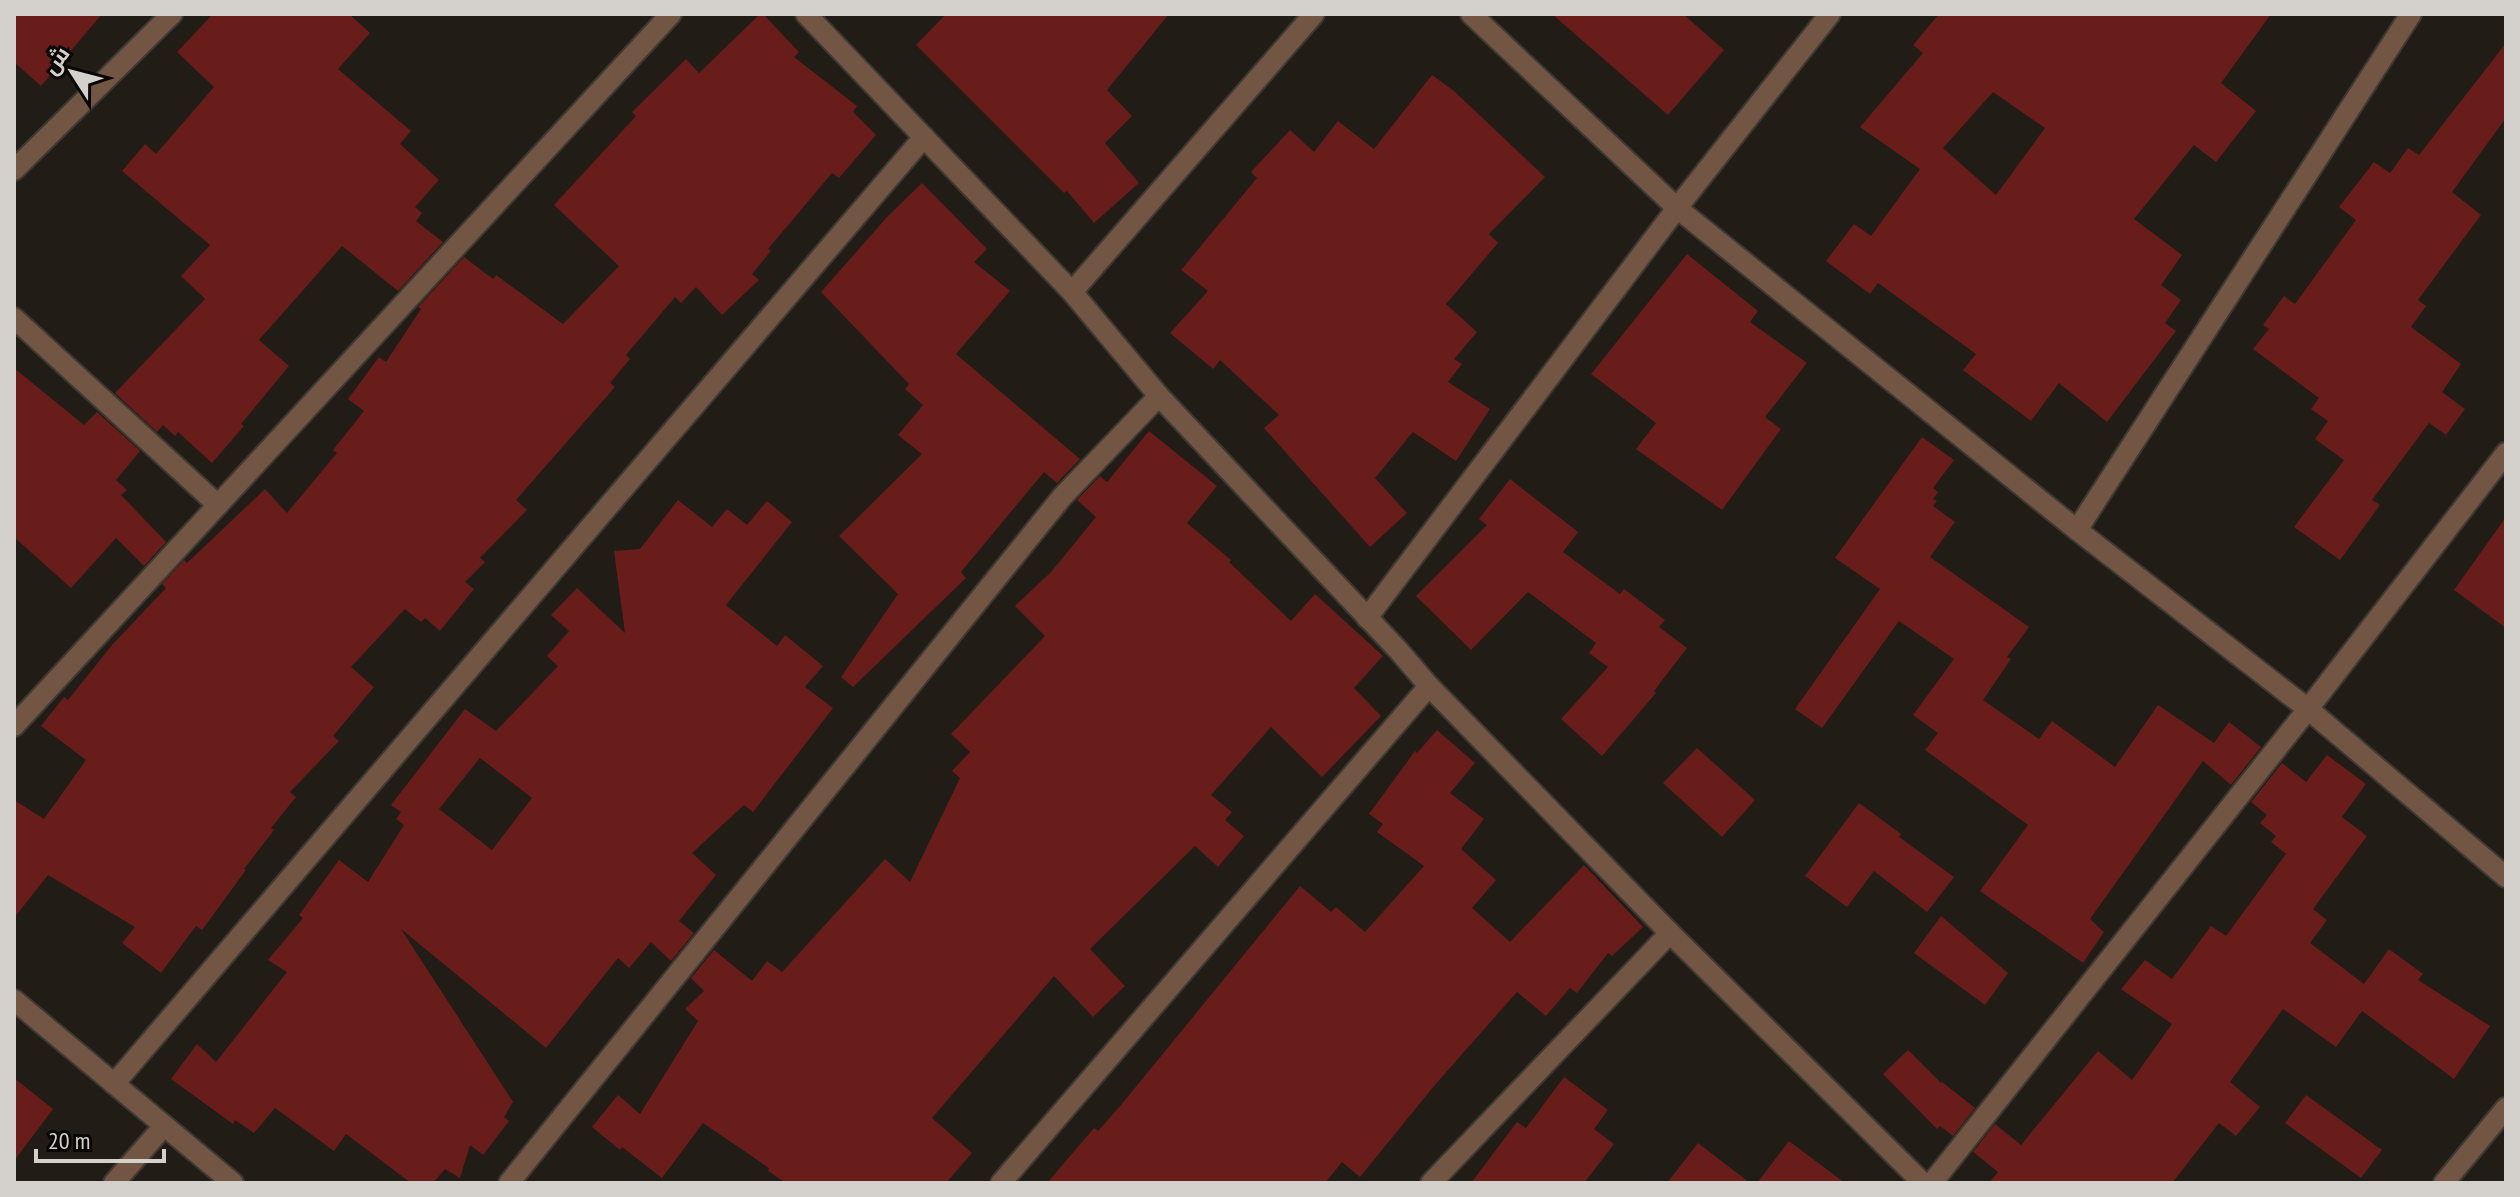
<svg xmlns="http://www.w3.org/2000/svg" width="2520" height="1197" viewBox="0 0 2520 1197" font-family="'PT Sans Narrow',Cairo,sans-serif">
<rect width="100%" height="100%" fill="#211c16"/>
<g fill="#681d1a" fill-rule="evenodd">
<path d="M 14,14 L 102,14 L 41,86 L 14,62 Z"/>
<path d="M 213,14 L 349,14 L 370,33 L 338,69 L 411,131 L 400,144 L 439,180 L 415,207 L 422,213 L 416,221 L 443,242 L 398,291 L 342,246 L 259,340 L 289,366 L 241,424 L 244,426 L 212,463 L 178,432 L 175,436 L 163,425 L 157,432 L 115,393 L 205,299 L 181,276 L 210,245 L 122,171 L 145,144 L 156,154 L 214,87 L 177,52 Z"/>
<path d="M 760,14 L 763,14 L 799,52 L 794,57 L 857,106 L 853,112 L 876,135 L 839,178 L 832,173 L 768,249 L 771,251 L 752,274 L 759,280 L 722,315 L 696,287 L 681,303 L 675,297 L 626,355 L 630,359 L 610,383 L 615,387 L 516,500 L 527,510 L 480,558 L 485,562 L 465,582 L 474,589 L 440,631 L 425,618 L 421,622 L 405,609 L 351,667 L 374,687 L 333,736 L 339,741 L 290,792 L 296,797 L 271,828 L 274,830 L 244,869 L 246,870 L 202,930 L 196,926 L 161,973 L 122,943 L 135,927 L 48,875 L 14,918 L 14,800 L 44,819 L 86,760 L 41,726 L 64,697 L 68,700 L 112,645 L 166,588 L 162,584 L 184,560 L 187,563 L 265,489 L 287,513 L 337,453 L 333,450 L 364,411 L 348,399 L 379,357 L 386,362 L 421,309 L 418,307 L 464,257 L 493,279 L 496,275 L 563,324 L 619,266 L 554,205 L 636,116 L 632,112 L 686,59 L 699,73 Z"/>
<path d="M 946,14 L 1169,14 L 1107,90 L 1132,116 L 1105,143 L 1139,183 L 1094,223 L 1067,191 L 1064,193 L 916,45 Z"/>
<path d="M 1552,14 L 1683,14 L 1724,50 L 1668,115 Z"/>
<path d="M 1939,14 L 2271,14 L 2221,83 L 2256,111 L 2216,162 L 2194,145 L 2134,219 L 2182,255 L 2161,285 L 2181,300 L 2165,323 L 2176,331 L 2107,422 L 2059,383 L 2031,421 L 1963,370 L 1976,354 L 1878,283 L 1870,294 L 1826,261 L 1854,224 L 1871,236 L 1920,169 L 1860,127 L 1923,53 L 1913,45 ZM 1993,92 L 2045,128 L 1996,195 L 1943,148 Z"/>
<path d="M 2506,43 L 2506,118 L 2452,192 L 2481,215 L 2418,300 L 2426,306 L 2411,327 L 2461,364 L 2442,392 L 2465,409 L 2446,435 L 2429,423 L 2372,500 L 2380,505 L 2340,560 L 2294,527 L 2344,460 L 2315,439 L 2328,421 L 2311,409 L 2319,398 L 2253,349 L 2269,329 L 2263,325 L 2284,296 L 2295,304 L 2356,220 L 2339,207 L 2374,162 L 2390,173 L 2408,148 L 2419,155 Z"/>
<path d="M 1432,75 L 1454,91 L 1545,177 L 1489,234 L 1498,243 L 1446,304 L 1477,332 L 1454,359 L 1462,364 L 1448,382 L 1490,409 L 1456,461 L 1413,432 L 1375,478 L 1407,513 L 1370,547 L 1264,428 L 1279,415 L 1220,360 L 1213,369 L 1170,333 L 1208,291 L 1181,270 L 1257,178 L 1251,172 L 1290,130 L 1314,152 L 1338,121 L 1374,149 Z"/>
<path d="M 922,183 L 987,249 L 974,262 L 1010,291 L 956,354 L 1080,459 L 1057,483 L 1044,472 L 961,572 L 966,578 L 853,687 L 841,677 L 898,594 L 839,536 L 922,454 L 898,435 L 923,405 L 905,389 L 909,384 L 821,292 L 887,217 Z"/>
<path d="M 1687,254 L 1758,311 L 1750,322 L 1807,363 L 1765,417 L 1781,429 L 1722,510 L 1636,449 L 1656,423 L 1591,374 Z"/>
<path d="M 14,368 L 84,425 L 97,412 L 140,451 L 116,480 L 127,490 L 121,495 L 166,542 L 144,566 L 116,538 L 71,588 L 14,537 Z"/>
<path d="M 1149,431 L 1217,486 L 1187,523 L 1231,560 L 1229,562 L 1291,621 L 1315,594 L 1383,656 L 1354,688 L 1381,716 L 1322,777 L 1271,727 L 1211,795 L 1232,812 L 1225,820 L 1244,836 L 1218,867 L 1195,846 L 1090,949 L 1125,986 L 1093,1017 L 1054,976 L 932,1118 L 972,1153 L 946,1183 L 786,1183 L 768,1171 L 769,1168 L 703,1123 L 662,1178 L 622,1147 L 620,1150 L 592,1127 L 618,1095 L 640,1114 L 698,1021 L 685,1009 L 704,991 L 691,978 L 714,950 L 752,981 L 767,961 L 782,972 L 885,859 L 910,882 L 960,778 L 952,771 L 970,752 L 951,734 L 1045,636 L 1015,606 L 1051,572 L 1096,517 L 1077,500 L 1100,476 L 1107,482 Z"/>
<path d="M 1922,437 L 1954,460 L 1933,488 L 1938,492 L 1933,499 L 1937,501 L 1933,506 L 1955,522 L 1930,557 L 2029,627 L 2007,657 L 2011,659 L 1983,700 L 2039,739 L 2052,721 L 2115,767 L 2158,705 L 2214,743 L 2229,722 L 2261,747 L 2231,785 L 2203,761 L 2090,919 L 2104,932 L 2083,963 L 1980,891 L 2028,825 L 1925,750 L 1938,733 L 1913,715 L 1954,659 L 1899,621 L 1822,728 L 1795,709 L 1880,589 L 1835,558 Z"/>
<path d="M 1510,479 L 1578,532 L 1563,552 L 1620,594 L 1624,589 L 1665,620 L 1659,627 L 1687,648 L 1654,691 L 1656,693 L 1602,756 L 1561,719 L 1608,667 L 1589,653 L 1596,643 L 1528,592 L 1471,650 L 1416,596 L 1487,525 L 1479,519 Z"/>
<path d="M 678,500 L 712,527 L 727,509 L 747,525 L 767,501 L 792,522 L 726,605 L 777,646 L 785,635 L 823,666 L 805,687 L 833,708 L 753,812 L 744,805 L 692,853 L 716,875 L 679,921 L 694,933 L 671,961 L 651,942 L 629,968 L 618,958 L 546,1048 L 401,929 L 513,1102 L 504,1117 L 509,1121 L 483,1155 L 470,1145 L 460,1178 L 445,1169 L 433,1183 L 411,1183 L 346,1134 L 334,1151 L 275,1108 L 254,1133 L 235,1120 L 233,1124 L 171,1079 L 197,1044 L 216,1062 L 287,972 L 268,960 L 303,918 L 299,915 L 339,860 L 368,882 L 404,825 L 396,819 L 401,812 L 391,805 L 465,709 L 496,731 L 558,666 L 547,656 L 569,631 L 551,615 L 577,588 L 625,633 L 614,551 L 640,549 ZM 480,758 L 532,798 L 492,850 L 439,809 Z"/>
<path d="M 2506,517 L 2506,628 L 2454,590 Z"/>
<path d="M 1437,730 L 1475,763 L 1450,793 L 1484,819 L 1461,849 L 1496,880 L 1472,908 L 1510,942 L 1584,865 L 1643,927 L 1612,956 L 1608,953 L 1577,993 L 1570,988 L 1546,1016 L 1517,992 L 1434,1086 L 1360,1177 L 1342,1162 L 1325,1183 L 1047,1183 L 1094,1128 L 1098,1131 L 1121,1105 L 1300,886 L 1331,912 L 1336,907 L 1365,932 L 1424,866 L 1377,832 L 1383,824 L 1369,814 L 1415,751 L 1417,753 Z"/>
<path d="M 1697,748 L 1755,800 L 1722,837 L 1663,783 Z"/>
<path d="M 2327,755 L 2366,784 L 2342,817 L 2367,836 L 2313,909 L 2327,920 L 2310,943 L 2364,984 L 2389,949 L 2423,974 L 2418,980 L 2490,1026 L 2454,1079 L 2362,1011 L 2336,1047 L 2283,1009 L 2230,1082 L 2260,1107 L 2236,1136 L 2219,1123 L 2172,1183 L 1989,1183 L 1998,1172 L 1973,1152 L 1995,1124 L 2021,1145 L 2098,1051 L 2132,1080 L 2172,1024 L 2121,989 L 2145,960 L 2172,979 L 2211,926 L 2226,936 L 2286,854 L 2271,842 L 2276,836 L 2260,823 L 2267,815 L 2251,802 L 2282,763 L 2306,782 Z"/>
<path d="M 1859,803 L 1901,834 L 1899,837 L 1954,877 L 1927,912 L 1874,871 L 1847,907 L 1805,876 Z"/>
<path d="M 1941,916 L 2008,973 L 1985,1005 L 1914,953 Z"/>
<path d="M 1908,1050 L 1941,1083 L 1942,1082 L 1975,1108 L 1953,1136 L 1940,1126 L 1937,1129 L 1883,1074 Z"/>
<path d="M 1564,1077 L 1608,1110 L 1594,1129 L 1614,1144 L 1584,1183 L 1471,1183 L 1517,1122 L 1526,1128 Z"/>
<path d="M 14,1078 L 53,1109 L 14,1161 Z"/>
<path d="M 2306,1095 L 2382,1150 L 2361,1178 L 2285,1123 Z"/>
<path d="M 1789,1141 L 1845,1183 L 1757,1183 Z"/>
<path d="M 1698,1143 L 1750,1183 L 1667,1183 Z"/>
</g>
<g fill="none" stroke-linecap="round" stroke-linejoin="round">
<g stroke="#3e3933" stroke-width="24">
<g id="minor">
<path d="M 806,14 L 1072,292 L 1159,396 L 1399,651 L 1429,686 L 1670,933 L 1923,1183"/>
<path d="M 1471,14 L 1677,208 L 2077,530 L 2308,709 L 2506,877"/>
<path d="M 14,170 L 172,14"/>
<path d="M 1072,292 L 1314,14"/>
<path d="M 14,318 L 218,505"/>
<path d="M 2077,530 L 2411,14"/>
<path d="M 1367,618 L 1677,208 L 1830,14"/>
<path d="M 14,726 L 671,14"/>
<path d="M 14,1000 L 233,1183"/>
<path d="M 114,1084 L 924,137"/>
<path d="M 114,1183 L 163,1127"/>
<path d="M 509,1183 L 1062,497 L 1159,396"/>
<path d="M 1001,1183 L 1429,686"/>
<path d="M 1431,1183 L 1670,933"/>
<path d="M 1932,1183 L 2308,709 L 2506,453"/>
<path d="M 2444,1183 L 2506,1108"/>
</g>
</g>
<use href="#minor" stroke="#735544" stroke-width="20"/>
</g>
<rect width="2520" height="1197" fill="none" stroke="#d4d1cc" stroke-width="32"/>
<g transform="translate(72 72) rotate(306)" stroke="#090705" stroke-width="6" paint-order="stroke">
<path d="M0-6L14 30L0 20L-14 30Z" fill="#d4d1cc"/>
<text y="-12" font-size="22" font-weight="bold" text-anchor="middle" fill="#d4d1cc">ش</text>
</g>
<path d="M36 1149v12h128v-12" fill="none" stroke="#d4d1cc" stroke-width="4"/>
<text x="48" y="1149" font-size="24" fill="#d4d1cc" stroke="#090705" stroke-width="6" paint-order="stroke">20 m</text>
</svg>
